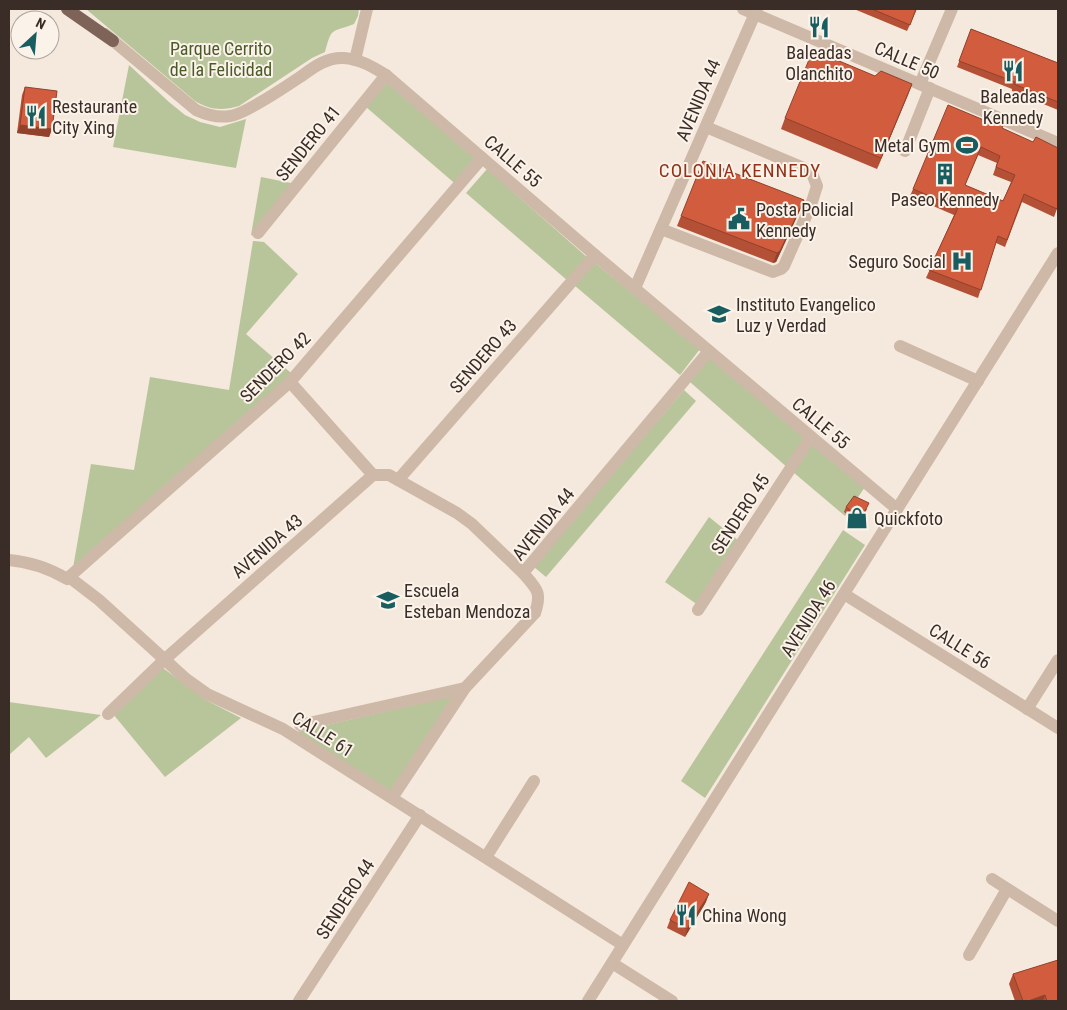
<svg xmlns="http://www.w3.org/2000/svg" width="1067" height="1010" viewBox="0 0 1067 1010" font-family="'Roboto Condensed',sans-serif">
<rect width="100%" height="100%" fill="#f5e8dc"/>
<g fill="#b8c59b">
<path d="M 86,9 L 359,9 L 358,16 L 354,24 C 331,33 332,26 325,52 L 312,58 L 239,106 C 222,111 210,110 195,101 Z"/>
<path d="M 129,65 L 169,102 L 185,115 L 200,122 L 220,127 L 246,119 L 236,168 L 113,147 Z"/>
<path d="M 388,82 L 481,162 L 459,187 L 366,107 Z"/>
<path d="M 487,169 L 588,258 L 568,281 L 466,193 Z"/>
<path d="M 261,177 L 296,184 L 261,237 L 251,235 Z"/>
<path d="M 253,241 L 264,242 L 298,274 L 246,334 L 298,379 L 73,568 L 91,464 L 134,470 L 150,377 L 229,390 Z"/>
<path d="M 594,262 L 700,349 L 680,375 L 574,285 Z"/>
<path d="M 710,357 L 806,437 L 788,468 L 690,382 Z"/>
<path d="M 684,390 L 696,401 L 546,577 L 534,567 Z"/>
<path d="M 812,443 L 865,487 L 845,516 L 793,472 Z"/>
<path d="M 709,517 L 739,541 L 698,605 L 665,582 Z"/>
<path d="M 843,530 L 865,545 L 705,798 L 681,781 Z"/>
<path d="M 163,668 L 206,700 L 241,718 L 165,777 L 113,714 Z"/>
<path d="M 453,696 L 391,792 L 296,732 Z"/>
<path d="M 9,702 L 101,715 L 46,758 L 29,737 L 9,755 Z"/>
</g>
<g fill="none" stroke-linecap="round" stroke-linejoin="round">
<g stroke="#ceb8a7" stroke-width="12">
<path d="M 743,9 L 1058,143"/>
<path d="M 105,34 L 196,110 C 207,115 218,118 230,116 C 246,114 288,85 303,75 C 315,66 328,57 344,58 C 360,59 373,67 386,75 L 595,255 L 897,509"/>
<path d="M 355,60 L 367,9"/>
<path d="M 920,84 L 952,9"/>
<path d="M 905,151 L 930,88"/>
<path d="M 661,229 L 773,272 L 781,269 L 784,266 L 811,205 L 817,186 L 811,171 L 706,127"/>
<path d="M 258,233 L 386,75"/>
<path d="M 635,288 L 757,9"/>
<path d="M 900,346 L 978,381"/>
<path d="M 290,382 L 373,475"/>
<path d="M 398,480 L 595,255"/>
<path d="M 9,560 C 30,562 49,568 67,579 L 69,577 L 99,600 L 186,679 L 207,694 L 283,729 L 623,945"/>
<path d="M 69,577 L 290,382 L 482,158"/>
<path d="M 844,594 L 1058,728"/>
<path d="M 698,610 L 811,437"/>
<path d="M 1027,709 L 1058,660"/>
<path d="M 108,714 L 164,660 L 373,475 L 389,475 L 457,513 L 472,524 L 523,573"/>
<path d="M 300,725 L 465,688"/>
<path d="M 392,798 L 465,688 L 535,613 C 542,592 537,589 523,573 L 709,351"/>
<path d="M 486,857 L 534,781"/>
<path d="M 992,879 L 1058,921"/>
<path d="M 969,955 L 1007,889"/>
<path d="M 612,963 L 672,1001"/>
<path d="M 299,1001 L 420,815"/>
<path d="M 588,1001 L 1058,253"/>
</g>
<path stroke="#7d6358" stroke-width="12" d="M 67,9 L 113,41"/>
</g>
<g fill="#b45035" fill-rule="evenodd">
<path d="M 854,9 L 917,9 L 907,31 Z"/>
<path d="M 971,29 L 1058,63 L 1058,110 L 1012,91 L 1012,89 L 957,67 Z"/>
<path d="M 875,76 L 912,84 L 877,169 L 781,129 L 785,118 Z"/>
<path d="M 25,87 L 52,129 L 49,137 L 17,133 L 22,95 Z"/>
<path d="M 1002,128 L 1058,206 L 1054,217 L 1022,202 L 1005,247 L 996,243 L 978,298 L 926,278 L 954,215 L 910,196 L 913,189 ZM 978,155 L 997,163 L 993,175 L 1011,182 L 1003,201 L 965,185 Z"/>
<path d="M 804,200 L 800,210 L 776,262 L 773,263 L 677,226 L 681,216 Z"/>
<path d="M 846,507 L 867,509 L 859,524 L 844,512 Z"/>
<path d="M 706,902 L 685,937 L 667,928 L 670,920 Z"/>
<path d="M 1013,974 L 1058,1001 L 1015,1001 L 1009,984 Z"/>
</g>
<g fill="#92412b">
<path d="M 912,84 L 908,95 L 877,169 L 881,158 Z"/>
<path d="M 20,125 L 52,129 L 49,137 L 17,133 Z"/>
<path d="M 804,200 L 800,210 L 776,262 L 773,263 L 777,253 Z"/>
<path d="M 709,894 L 706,902 L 685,937 L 687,929 Z"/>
<path d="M 1045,995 L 1043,1001 L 1028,1001 Z"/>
</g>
<g fill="#d15d3e" stroke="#92412b" fill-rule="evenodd">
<path d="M 872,9 L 916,9 L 910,25 Z"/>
<path d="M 971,29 L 1058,63 L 1058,102 L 1014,84 L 1015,82 L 959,61 Z"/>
<path d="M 813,50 L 875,76 L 881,71 L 912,84 L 881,158 L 785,118 Z"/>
<path d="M 25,87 L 57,91 L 52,129 L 20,125 Z"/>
<path d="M 948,105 L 991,123 L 992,119 L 1004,124 L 1002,128 L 1033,142 L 1036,137 L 1058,148 L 1058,206 L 1057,209 L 1024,194 L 1007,240 L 998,236 L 981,290 L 929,270 L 958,208 L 913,189 ZM 981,147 L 1000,156 L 996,167 L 1015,175 L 1003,201 L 965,185 Z"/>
<path d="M 703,161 L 804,200 L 780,251 L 777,253 L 681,216 Z"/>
<path d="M 854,496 L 869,503 L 861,519 L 846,507 Z"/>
<path d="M 689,882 L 709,894 L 687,929 L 670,920 Z"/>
<path d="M 1058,960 L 1058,1001 L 1047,1001 L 1045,995 L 1028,1001 L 1023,1001 L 1013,974 Z"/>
</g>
<defs>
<g id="restaurant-bare" transform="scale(1.725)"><path d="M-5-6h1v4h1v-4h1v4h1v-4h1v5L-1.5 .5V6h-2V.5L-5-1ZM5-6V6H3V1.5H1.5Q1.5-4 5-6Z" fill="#195d60" stroke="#fbf3e9" stroke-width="2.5" paint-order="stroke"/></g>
<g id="stadium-bare" transform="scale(1.725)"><path d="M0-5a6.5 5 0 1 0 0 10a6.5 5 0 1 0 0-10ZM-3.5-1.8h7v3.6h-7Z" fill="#195d60" stroke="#fbf3e9" stroke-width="2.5" paint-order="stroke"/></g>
<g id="building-bare" transform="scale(1.725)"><path d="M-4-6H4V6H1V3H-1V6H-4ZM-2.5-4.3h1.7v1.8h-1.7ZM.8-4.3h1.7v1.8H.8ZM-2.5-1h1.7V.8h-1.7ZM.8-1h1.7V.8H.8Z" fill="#195d60" stroke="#fbf3e9" stroke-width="2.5" paint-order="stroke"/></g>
<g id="civic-bare" transform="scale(1.725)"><path d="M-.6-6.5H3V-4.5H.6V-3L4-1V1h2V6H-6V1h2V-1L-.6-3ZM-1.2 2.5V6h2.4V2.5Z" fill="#195d60" stroke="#fbf3e9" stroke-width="2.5" paint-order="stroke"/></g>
<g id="hospital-bare" transform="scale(1.725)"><path d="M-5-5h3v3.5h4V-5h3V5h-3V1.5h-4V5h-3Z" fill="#195d60" stroke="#fbf3e9" stroke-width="2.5" paint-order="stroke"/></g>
<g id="school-bare" transform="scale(1.725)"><path d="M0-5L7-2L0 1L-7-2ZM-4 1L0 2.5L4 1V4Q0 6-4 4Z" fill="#195d60" stroke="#fbf3e9" stroke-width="2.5" paint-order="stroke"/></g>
<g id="shop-bare" transform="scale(1.725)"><path d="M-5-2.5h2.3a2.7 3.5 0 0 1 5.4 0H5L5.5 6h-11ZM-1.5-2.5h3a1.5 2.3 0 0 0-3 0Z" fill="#195d60" stroke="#fbf3e9" stroke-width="2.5" paint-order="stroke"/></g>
</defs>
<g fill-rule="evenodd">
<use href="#restaurant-bare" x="819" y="27"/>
<use href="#restaurant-bare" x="1013" y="71"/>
<use href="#restaurant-bare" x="36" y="116"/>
<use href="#stadium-bare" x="967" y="145"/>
<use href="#building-bare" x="945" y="174"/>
<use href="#civic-bare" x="739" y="219"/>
<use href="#hospital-bare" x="962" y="261"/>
<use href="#school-bare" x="719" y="314"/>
<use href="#shop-bare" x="857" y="518"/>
<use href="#school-bare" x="388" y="600"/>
<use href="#restaurant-bare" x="686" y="915"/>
</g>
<g text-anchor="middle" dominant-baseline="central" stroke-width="4" stroke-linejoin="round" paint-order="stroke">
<g font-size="18" fill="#4a5b29" stroke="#fbf3e9">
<text x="221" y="48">Parque Cerrito<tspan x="221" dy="21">de la Felicidad</tspan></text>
</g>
<g font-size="18" fill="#3a2d28" stroke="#fbf3e9" text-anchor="start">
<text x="819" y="52" text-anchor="middle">Baleadas<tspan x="819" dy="21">Olanchito</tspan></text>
<text x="1013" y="96" text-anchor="middle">Baleadas<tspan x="1013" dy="21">Kennedy</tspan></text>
<text x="52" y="106">Restaurante<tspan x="52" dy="21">City Xing</tspan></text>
<text x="950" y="145" text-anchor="end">Metal Gym</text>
<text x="945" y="199" text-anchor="middle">Paseo Kennedy</text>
<text x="756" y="209">Posta Policial<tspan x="756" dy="21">Kennedy</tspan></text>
<text x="946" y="261" text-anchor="end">Seguro Social</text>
<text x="736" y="304">Instituto Evangelico<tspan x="736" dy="21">Luz y Verdad</tspan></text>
<text x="874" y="518">Quickfoto</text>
<text x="404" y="590">Escuela<tspan x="404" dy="21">Esteban Mendoza</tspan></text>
<text x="702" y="915">China Wong</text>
</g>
<g font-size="18" fill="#3a2d28" stroke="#fbf3e9">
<text transform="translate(907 60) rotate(23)">CALLE 50</text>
<text transform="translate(698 100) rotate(-67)">AVENIDA 44</text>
<text transform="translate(308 143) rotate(-51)">SENDERO 41</text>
<text transform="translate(513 161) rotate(41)">CALLE 55</text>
<text transform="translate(483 356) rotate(-49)">SENDERO 43</text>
<text transform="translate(275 367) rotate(-45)">SENDERO 42</text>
<text transform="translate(821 423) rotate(40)">CALLE 55</text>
<text transform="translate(740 514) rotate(-57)">SENDERO 45</text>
<text transform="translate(543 524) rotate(-51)">AVENIDA 44</text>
<text transform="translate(267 546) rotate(-41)">AVENIDA 43</text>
<text transform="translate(808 618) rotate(-58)">AVENIDA 46</text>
<text transform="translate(960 646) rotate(32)">CALLE 56</text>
<text transform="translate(323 734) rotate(32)">CALLE 61</text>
<text transform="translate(345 899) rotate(-57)">SENDERO 44</text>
</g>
<g font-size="19" letter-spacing="1" fill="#913219" stroke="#fbf3e9">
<text x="740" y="170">COLONIA KENNEDY</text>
</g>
</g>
<rect width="1067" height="1010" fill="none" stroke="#3a2d28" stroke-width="20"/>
<g transform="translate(35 35) rotate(26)"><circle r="24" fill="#fbf3e9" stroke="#aea49c"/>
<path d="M0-4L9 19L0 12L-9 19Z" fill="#195d60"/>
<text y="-8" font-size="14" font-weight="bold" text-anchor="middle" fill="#3a2d28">N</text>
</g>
</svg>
